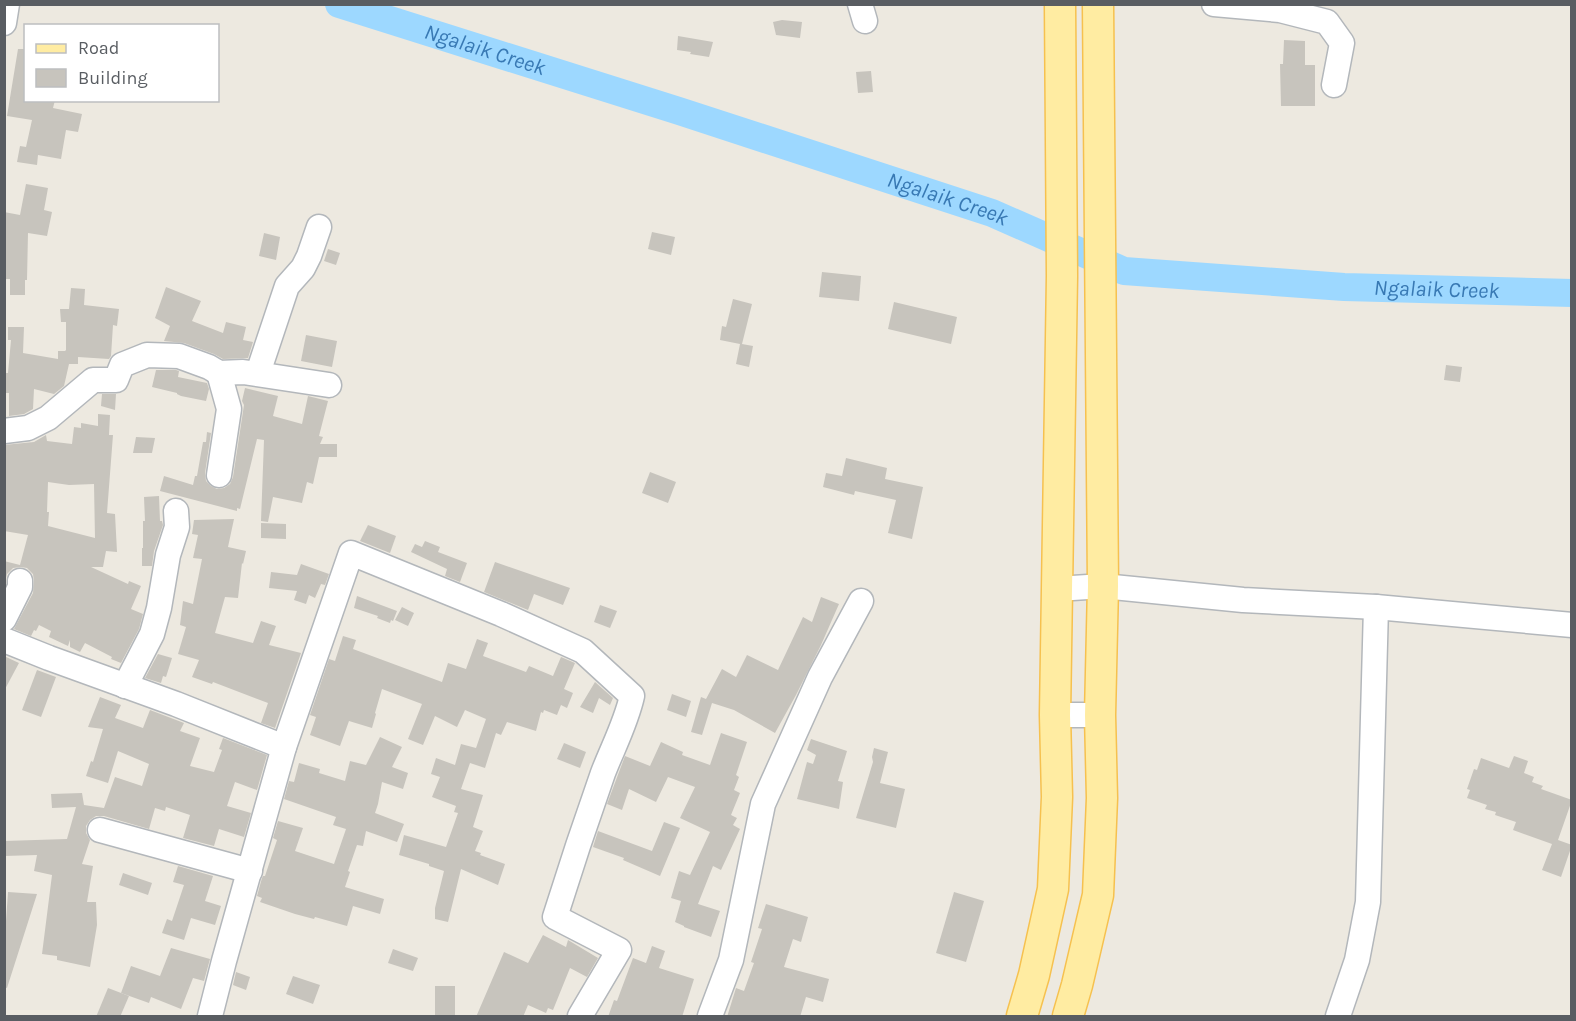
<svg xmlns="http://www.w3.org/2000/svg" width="1576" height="1021" viewBox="0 0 1576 1021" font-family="Karla,sans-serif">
<rect width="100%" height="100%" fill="#ede9e0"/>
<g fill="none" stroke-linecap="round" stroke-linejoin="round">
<path stroke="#9dd8ff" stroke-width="28" id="s1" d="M 339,4 L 679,111 L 992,213 L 1124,271 L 1344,287 L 1572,293"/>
</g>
<g fill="#c7c4bd" fill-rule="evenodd">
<path d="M 782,20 L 802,22 L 800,38 L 776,35 L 773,22 Z"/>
<path d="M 678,36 L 713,42 L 709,57 L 690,54 L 691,52 L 677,50 Z"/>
<path d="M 1284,40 L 1305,41 L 1305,65 L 1315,65 L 1315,106 L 1281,106 L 1280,64 L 1283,64 Z"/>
<path d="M 18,49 L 26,49 L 26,100 L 55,100 L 53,108 L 82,114 L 78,132 L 66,130 L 61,159 L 38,155 L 37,165 L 17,162 L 20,146 L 26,147 L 32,120 L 7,116 Z"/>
<path d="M 871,71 L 873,92 L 858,93 L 856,72 Z"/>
<path d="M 26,184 L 48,188 L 44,210 L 52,212 L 47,236 L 28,233 L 27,280 L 25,280 L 25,295 L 10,295 L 10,279 L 6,279 L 6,256 L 4,256 L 4,212 L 20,215 Z"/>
<path d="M 652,232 L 675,237 L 671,255 L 648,249 Z"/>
<path d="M 264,233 L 280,237 L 276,260 L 259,256 Z"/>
<path d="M 328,249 L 340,253 L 336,265 L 324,261 Z"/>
<path d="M 822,272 L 861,276 L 859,301 L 819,297 Z"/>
<path d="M 166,287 L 201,301 L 192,321 L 223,333 L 226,322 L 246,327 L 243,340 L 253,342 L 248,358 L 223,359 L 214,354 L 184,343 L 164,341 L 170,326 L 155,318 Z"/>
<path d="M 71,288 L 85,289 L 84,305 L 119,309 L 117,326 L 113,325 L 111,356 L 109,359 L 78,357 L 78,364 L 69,364 L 64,386 L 54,394 L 34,389 L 33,409 L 24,414 L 9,416 L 9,393 L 4,393 L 4,373 L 8,373 L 11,340 L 8,340 L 8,327 L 24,327 L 23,353 L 58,359 L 58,351 L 65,351 L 66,350 L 66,322 L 61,322 L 60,309 L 69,309 Z"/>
<path d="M 733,299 L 752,304 L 742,344 L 753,346 L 749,367 L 736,364 L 740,344 L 720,340 L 722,326 L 726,327 Z"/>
<path d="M 894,302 L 957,317 L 951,344 L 888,329 Z"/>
<path d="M 306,335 L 337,341 L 332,367 L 301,361 Z"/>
<path d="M 1446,365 L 1462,367 L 1460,382 L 1444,380 Z"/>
<path d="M 156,370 L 176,370 L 179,371 L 178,377 L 207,383 L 209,389 L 206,401 L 181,396 L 177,394 L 177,393 L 152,387 Z"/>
<path d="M 245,388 L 278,396 L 273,416 L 302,424 L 308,396 L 328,401 L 319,436 L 323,437 L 320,444 L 337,444 L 337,457 L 319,457 L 313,484 L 307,482 L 302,503 L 273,497 L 268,522 L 261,521 L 264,440 L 257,439 L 240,509 L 237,508 L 237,511 L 160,491 L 164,476 L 193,485 L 195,476 L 197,476 L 203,442 L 206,442 L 207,432 L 211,433 L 205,473 L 206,481 L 211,486 L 217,489 L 224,488 L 230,484 L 233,477 L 244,405 L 242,401 Z"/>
<path d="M 102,394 L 116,394 L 115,410 L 101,406 Z"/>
<path d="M 98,414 L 110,415 L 109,435 L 113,435 L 107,513 L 115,514 L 117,552 L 106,551 L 103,567 L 91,567 L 128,584 L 129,581 L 141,586 L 131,609 L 143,614 L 139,629 L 121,663 L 111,659 L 112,657 L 85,643 L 80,652 L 70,647 L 70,640 L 68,646 L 49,637 L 51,631 L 39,625 L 36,631 L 34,630 L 31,636 L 14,629 L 33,593 L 34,581 L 33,574 L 27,568 L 21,567 L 13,568 L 7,574 L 4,586 L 4,561 L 20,565 L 28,535 L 4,531 L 4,445 L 34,442 L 46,435 L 47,441 L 72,444 L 74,427 L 81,428 L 81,423 L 98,426 ZM 48,482 L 69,485 L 94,484 L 95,538 L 48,526 L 49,512 L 47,512 Z"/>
<path d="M 136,437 L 155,438 L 152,453 L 133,453 Z"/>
<path d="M 846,458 L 887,468 L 885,479 L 923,487 L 912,539 L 888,533 L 896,500 L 855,491 L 854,495 L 823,487 L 826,473 L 842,476 Z"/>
<path d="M 650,472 L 676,482 L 668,503 L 642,493 Z"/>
<path d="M 159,496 L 160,521 L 162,521 L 163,525 L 154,551 L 152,566 L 142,566 L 142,548 L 143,548 L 143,521 L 145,521 L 144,497 Z"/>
<path d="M 234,519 L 228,547 L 246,551 L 243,564 L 242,563 L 238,598 L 225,597 L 215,633 L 253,643 L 261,621 L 276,626 L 269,645 L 301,653 L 275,728 L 261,723 L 268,703 L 213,682 L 212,684 L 192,677 L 199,660 L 178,654 L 186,627 L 180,625 L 183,601 L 193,604 L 202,559 L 193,558 L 198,535 L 192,534 L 194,520 Z"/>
<path d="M 261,523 L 286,524 L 286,539 L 261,538 Z"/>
<path d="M 368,525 L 396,536 L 390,553 L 360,541 Z"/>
<path d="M 425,541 L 440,547 L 438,552 L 467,563 L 460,582 L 445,576 L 447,569 L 411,552 L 415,544 L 422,547 Z"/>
<path d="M 495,562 L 570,588 L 563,605 L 534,594 L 528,610 L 484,592 Z"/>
<path d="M 301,564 L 329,574 L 325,585 L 321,584 L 315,598 L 309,595 L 306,604 L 294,600 L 297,591 L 269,588 L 271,572 L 297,575 Z"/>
<path d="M 357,596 L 397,611 L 393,621 L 391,620 L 390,623 L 377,618 L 378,616 L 354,608 Z"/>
<path d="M 821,597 L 839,604 L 821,645 L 796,695 L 775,733 L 734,710 L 712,703 L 702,735 L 691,732 L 701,697 L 706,699 L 722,669 L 736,677 L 747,655 L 778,670 L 803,617 L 812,622 Z"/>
<path d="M 600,605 L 617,611 L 610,628 L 594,622 Z"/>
<path d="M 402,607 L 414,613 L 408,626 L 395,620 Z"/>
<path d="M 343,636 L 356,640 L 353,649 L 442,682 L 448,663 L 466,669 L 477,639 L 488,643 L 483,656 L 526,672 L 529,666 L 553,676 L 561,657 L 575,663 L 564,689 L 573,693 L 567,708 L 561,705 L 557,715 L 544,710 L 543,713 L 541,712 L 536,731 L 507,722 L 501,735 L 496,733 L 485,768 L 470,763 L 461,789 L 483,795 L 473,827 L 483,831 L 475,851 L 481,853 L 480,855 L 505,864 L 498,885 L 461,869 L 448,922 L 435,919 L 435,908 L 444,871 L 429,866 L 429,864 L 399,855 L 404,835 L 446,847 L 458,813 L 454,812 L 456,806 L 432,797 L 440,777 L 431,774 L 436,758 L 455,765 L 461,744 L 476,748 L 486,719 L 465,710 L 457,727 L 435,716 L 423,745 L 408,739 L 422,704 L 382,689 L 375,713 L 376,714 L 372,728 L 349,721 L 340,746 L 310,735 L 316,717 L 310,715 L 329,659 L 335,661 Z"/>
<path d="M 158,654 L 172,658 L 166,677 L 163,676 L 161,683 L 145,678 Z"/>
<path d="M 4,656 L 19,663 L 4,691 Z"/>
<path d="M 37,670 L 56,677 L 41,717 L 22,710 Z"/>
<path d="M 595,682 L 613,698 L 610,705 L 599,698 L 593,713 L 580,707 Z"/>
<path d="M 672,694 L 691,701 L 686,717 L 667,710 Z"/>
<path d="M 100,697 L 121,705 L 115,718 L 143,728 L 150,710 L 184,723 L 180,731 L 200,738 L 190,766 L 214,772 L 222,750 L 219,749 L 223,738 L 267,755 L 257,790 L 235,782 L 227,806 L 251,813 L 244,837 L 219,829 L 214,846 L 183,838 L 190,815 L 166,807 L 165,811 L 155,808 L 149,829 L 104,816 L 96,816 L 90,820 L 86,826 L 86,833 L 90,840 L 82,864 L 93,866 L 87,902 L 96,902 L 97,925 L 90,967 L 57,960 L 57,956 L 42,954 L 52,875 L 34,871 L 37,855 L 4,856 L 4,841 L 67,839 L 76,807 L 52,808 L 51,794 L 82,793 L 84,805 L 104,808 L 115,777 L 142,786 L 149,764 L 118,751 L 108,783 L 86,776 L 91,761 L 93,762 L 103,729 L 88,727 Z"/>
<path d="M 721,733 L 747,742 L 736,775 L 739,777 L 734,790 L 740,793 L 731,815 L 737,818 L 733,825 L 740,829 L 721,870 L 713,866 L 698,904 L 720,911 L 711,937 L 684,927 L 684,926 L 675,922 L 681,901 L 671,898 L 679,871 L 690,875 L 710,832 L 680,818 L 695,787 L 668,777 L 656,802 L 629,789 L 622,810 L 607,804 L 625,756 L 650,766 L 661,742 L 683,752 L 682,755 L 710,765 Z"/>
<path d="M 380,737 L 402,747 L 392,767 L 408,773 L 403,789 L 382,782 L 378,804 L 375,813 L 404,824 L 397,842 L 366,831 L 363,846 L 357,845 L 348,871 L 350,872 L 345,887 L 384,899 L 380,914 L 353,906 L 347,926 L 315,917 L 314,919 L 295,914 L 260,902 L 262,898 L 257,896 L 262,878 L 263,876 L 265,876 L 277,840 L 273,838 L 278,821 L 303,828 L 295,851 L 334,864 L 346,829 L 333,825 L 336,817 L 284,799 L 289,781 L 294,782 L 299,763 L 320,769 L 319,773 L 345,781 L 350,761 L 366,765 Z"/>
<path d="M 811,739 L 847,751 L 838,781 L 843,782 L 839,809 L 797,799 L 807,762 L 813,764 L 816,755 L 807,750 Z"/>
<path d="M 564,743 L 586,752 L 580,768 L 557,759 Z"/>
<path d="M 874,748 L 888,752 L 880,783 L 905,789 L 896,828 L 856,818 L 873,762 L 872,757 Z"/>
<path d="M 1514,756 L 1528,761 L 1524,773 L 1534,777 L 1532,782 L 1543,786 L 1541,789 L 1572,800 L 1558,840 L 1572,845 L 1561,877 L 1542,870 L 1552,844 L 1513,830 L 1516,822 L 1495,815 L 1496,812 L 1485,809 L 1487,805 L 1467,798 L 1470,790 L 1467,789 L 1474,769 L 1477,770 L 1481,758 L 1509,768 Z"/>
<path d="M 664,822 L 680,828 L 660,876 L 623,860 L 624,858 L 593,847 L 598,831 L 652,851 Z"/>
<path d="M 178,866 L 213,876 L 205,901 L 221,906 L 215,925 L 191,918 L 184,940 L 162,933 L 167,919 L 172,921 L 184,885 L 173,882 Z"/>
<path d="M 123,873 L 152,883 L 148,895 L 119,885 Z"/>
<path d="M 8,892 L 37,894 L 7,988 L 4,987 L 4,920 L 6,921 Z"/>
<path d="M 954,892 L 984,901 L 966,962 L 936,953 Z"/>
<path d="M 766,904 L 808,917 L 801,942 L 793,939 L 784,967 L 829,979 L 823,1002 L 806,997 L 800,1017 L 727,1017 L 736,988 L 744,991 L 754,963 L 751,962 L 762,929 L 758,928 Z"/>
<path d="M 543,935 L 566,947 L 568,940 L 598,958 L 587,977 L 570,968 L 553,1010 L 548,1008 L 546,1013 L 528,1005 L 523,1017 L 476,1017 L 504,952 L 528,963 Z"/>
<path d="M 652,946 L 665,951 L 659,968 L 694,979 L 682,1017 L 608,1017 L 614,1000 L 617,1001 L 633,958 L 646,963 Z"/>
<path d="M 171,948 L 210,959 L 204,981 L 193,978 L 181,1009 L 151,997 L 149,1003 L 121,993 L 131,966 L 160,976 Z"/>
<path d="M 393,949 L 418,958 L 413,971 L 388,963 Z"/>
<path d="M 236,972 L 250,977 L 246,990 L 233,985 Z"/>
<path d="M 293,976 L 320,985 L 313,1004 L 286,994 Z"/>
<rect x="435" y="986" width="20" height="31"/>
<path d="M 108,988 L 129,996 L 120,1017 L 96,1017 Z"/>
</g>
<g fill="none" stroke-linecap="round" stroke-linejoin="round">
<g stroke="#b3b7bb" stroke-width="27">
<g id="minor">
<path d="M 860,4 L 865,21"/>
<path d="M 1214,4 L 1280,10 L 1327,22 L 1342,43 L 1334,85"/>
<path d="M 4,23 L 7,4"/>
<path d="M 219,373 L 229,409 L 219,475"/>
<path d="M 258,373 L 287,286 L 303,268 L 309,256 L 319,227"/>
<path d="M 4,431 L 28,428 L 48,418 L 93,380 L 116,380 L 122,365 L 147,355 L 179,356 L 209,367 L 219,373 L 243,372 L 329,385"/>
<path d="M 1057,589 L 1103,586 L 1243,600 L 1376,607 L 1572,625"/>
<path d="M 4,619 L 20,587 L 20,581"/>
<path d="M 4,640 L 49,658 L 176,704 L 284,747"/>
<path d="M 125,686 L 152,634 L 159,608 L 168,555 L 177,527 L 176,511"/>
<path d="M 1055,715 L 1100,715"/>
<path d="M 100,830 L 250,871"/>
<path d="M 210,1016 L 224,961 L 284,747 L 351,553 L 501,614 L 583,651 L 632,696 C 626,723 613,747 603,773 C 586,821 570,869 555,917 L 619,950 L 580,1016"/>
<path d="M 710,1016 L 731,960 L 763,804 L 820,677 L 861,601"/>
<path d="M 1338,1016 L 1357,960 L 1368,902 L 1376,607"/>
</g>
</g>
<g stroke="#f6c14f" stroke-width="33">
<g id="major">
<path d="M 1022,1016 L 1034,975 L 1053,889 L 1057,797 L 1055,715 L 1057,589 L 1062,276 L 1060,4"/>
<path d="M 1068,1016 L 1077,985 L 1098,895 L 1102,798 L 1100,715 L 1103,586 L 1098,4"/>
</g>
</g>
<use href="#minor" stroke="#fff" stroke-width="24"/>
<use href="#major" stroke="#ffeca2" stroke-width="30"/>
</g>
<g text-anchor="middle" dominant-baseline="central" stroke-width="4.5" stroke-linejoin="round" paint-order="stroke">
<g font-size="22" font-style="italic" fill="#3879b4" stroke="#fff">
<text stroke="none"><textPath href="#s1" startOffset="153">Ngalaik Creek</textPath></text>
<text stroke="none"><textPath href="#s1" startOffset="639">Ngalaik Creek</textPath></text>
<text stroke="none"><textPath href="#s1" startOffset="1143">Ngalaik Creek</textPath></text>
</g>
</g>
<rect width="1576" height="1021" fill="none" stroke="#595d62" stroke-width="12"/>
<rect x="24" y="24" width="195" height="78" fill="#ffffff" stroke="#bdbec0" stroke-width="1.5"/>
<rect x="36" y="44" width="30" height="9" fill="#ffeca2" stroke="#bdbec0" stroke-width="1.5"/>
<text x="78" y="54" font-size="18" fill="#595d62">Road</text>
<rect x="36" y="69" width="30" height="18" fill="#c7c4bd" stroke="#bdbec0" stroke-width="1.5"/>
<text x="78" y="84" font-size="18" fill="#595d62">Building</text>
</svg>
